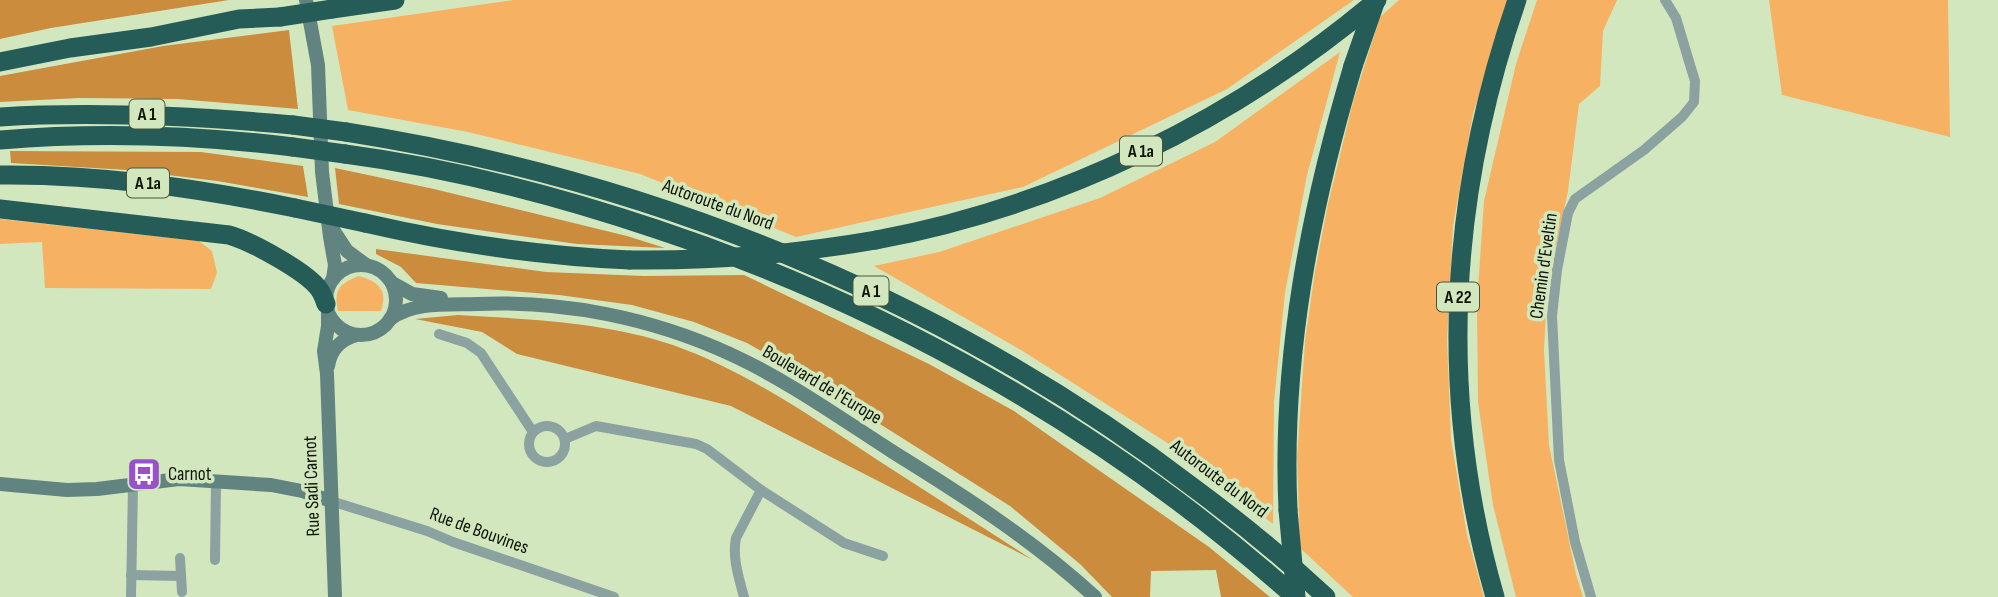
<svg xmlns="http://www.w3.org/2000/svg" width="1998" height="597" viewBox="0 0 1998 597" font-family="'Sofia Sans Condensed',sans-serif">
<rect width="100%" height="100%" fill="#d3e7bf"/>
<g fill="#f6b262">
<path d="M 514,0 L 1354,0 L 1227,89 L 1023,187 L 796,237 L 640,174 L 468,132 L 348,110 L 332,26 Z"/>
<path d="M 1399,0 L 1509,0 L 1473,114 L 1453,226 L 1447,340 L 1451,439 L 1467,535 L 1484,597 L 1353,597 L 1300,548 L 1297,457 L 1305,341 L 1315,271 L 1328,204 L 1353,102 L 1380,17 Z"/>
<path d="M 1537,0 L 1617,0 L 1603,31 L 1600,86 L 1579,104 L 1568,191 L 1547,289 L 1544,350 L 1549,445 L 1576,574 L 1583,597 L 1516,597 L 1493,505 L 1478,402 L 1477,303 L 1484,201 L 1516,64 Z"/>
<path d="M 1769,0 L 1948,0 L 1950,137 L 1782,95 Z"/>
<path d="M 1340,52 L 1307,175 L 1285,293 L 1274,402 L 1273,524 L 1169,444 L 1021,350 L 874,266 L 939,252 L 1100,198 L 1215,142 Z"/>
<path d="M 0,219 L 199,241 L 212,251 L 217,273 L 211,289 L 45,288 L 42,242 L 0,244 Z"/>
<path d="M 359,276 C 379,282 388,290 381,311 L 338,311 C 333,290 340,283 359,276 Z"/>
</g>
<g fill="#cb8c3d">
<path d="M 0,0 L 229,0 L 51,28 L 0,39 Z"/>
<path d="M 289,30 L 298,109 L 177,99 L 79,98 L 0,102 L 0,76 L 163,46 Z"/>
<path d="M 10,151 L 201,152 L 303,166 L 308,197 L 217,181 L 127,170 L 11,163 Z"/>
<path d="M 335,168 L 434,189 L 627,236 L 665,248 L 577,244 L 437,224 L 339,204 Z"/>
<path d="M 376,249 L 546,272 L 644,276 L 744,275 L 929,364 L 1014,411 L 1209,547 L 1270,597 L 1221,597 L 1216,570 L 1151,571 L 1150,597 L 1112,597 L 1080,564 L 1010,506 L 791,368 L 747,343 L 694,322 L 632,305 L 559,295 L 416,283 L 401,267 L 376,254 Z"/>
<path d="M 458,315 C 528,319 606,322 673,345 C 746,371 812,417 876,459 C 928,493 981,526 1033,560 L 731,406 L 517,354 L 482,332 L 415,319 Z"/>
</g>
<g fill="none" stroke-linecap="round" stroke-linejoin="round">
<g stroke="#8ba2a0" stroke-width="10">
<path d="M 439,334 L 467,343 L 481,353 L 533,432"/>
<circle cx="547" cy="444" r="18"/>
<path d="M 565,439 L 596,426 L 696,444 L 707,449 L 761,490 L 844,543 L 883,556"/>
<path d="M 331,501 L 427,531 L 453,542 L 614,597"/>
<path d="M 180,558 L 182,592"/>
<path d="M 215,560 L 216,482"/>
<path d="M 131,575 L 181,576"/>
<path d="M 131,597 L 133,485"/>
<path d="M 744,597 C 739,578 732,558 736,538 L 761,490"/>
<path d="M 1591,597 L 1575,542 L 1559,460 L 1552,316 L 1557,270 L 1568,213 L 1575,199 L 1644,150 L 1682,117 L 1694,102 L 1695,81 L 1691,68 L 1676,18 L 1665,0"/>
</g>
<g stroke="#618481" stroke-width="14">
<path d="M 306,0 L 318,65 L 322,172 L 330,237 L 335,265 L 333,279"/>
<path d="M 332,228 L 347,251 L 366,265"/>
<circle cx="361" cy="300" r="35"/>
<path d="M 392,283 L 412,294 L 441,298"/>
<path d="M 328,312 L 328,326 L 324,351 L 327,374 L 335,597"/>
<path d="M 390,319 C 415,301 448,305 477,304 C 562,300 652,318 730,354 C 787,380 840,418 893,452 C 964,496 1033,540 1095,597"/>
<path d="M 328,366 C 331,349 340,340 356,335"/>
<path d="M 0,484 L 67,490 L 97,489 L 179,479 L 271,485 L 302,491 L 331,501"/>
</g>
<g stroke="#255c58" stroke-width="19">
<path d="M 332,9 L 395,0"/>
<path d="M 0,62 L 70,48 L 151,37 L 239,19 L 280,17"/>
<path d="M 0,117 C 99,111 195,116 293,125"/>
<path d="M 346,132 C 653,180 946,299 1194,488 C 1240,522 1284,558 1326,597"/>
<path d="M 0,140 C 97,132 196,135 293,147"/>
<path d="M 345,154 C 451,168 555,195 656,229 C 891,307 1110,432 1295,597"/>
<path d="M 0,175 C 100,174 197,188 295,208"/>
<path d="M 0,209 L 229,235 C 250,241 306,271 319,289 C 322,293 324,298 326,304"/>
<path d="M 365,223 C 452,243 541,256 630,260"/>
<path d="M 876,240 C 1059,206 1235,120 1377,0"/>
<path d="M 1288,510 C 1281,358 1310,210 1353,66"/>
<path d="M 1495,597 C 1437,396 1449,197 1517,0"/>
</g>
<g stroke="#255c58" stroke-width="19">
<path d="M 280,17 L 332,9"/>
<path d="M 1353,66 L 1376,0"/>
<path d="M 293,125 L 346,132"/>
<path d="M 293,147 L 345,154"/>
<path d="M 295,208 L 365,223"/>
<path d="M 630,260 C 713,261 795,254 876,240"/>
<path d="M 1288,510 L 1296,597"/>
</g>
</g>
<defs>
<g id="bus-square" transform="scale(1.75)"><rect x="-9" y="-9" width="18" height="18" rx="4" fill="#9752c7" stroke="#d3e7bf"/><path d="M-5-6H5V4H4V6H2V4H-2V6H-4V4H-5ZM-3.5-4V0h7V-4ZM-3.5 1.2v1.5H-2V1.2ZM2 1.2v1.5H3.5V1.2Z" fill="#fff"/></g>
</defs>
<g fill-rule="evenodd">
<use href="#bus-square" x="144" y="474"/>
</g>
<g text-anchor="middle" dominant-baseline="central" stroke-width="7" stroke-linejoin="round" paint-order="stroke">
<g fill="#d3e7bf" stroke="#49543e" stroke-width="2">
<rect x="129.5" y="99.5" width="35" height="29" rx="5"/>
<rect x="1120" y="136.5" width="42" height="29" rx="5"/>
<rect x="127" y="168.5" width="42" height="29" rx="5"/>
<rect x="853.5" y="276.5" width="35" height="29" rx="5"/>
<rect x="1437" y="282.5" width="42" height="29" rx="5"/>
</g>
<g font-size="18" font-weight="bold" fill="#0e1507">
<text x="147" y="114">A 1</text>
<text x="1141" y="151">A 1a</text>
<text x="148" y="183">A 1a</text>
<text x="871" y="291">A 1</text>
<text x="1458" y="297">A 22</text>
</g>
<g font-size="19" fill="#0e1507" stroke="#d3e7bf">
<text transform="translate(718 205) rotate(20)">Autoroute du Nord</text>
<text transform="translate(1544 266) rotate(-82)">Chemin d'Eveltin</text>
<text transform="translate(822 385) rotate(31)">Boulevard de l'Europe</text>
<text transform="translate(1219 479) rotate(37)">Autoroute du Nord</text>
<text transform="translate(312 486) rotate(-92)">Rue Sadi Carnot</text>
<text transform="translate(479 531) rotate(20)">Rue de Bouvines</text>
</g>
<g font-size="19" fill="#0e1507" stroke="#d3e7bf" text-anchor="start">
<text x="168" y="474">Carnot</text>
</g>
</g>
</svg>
